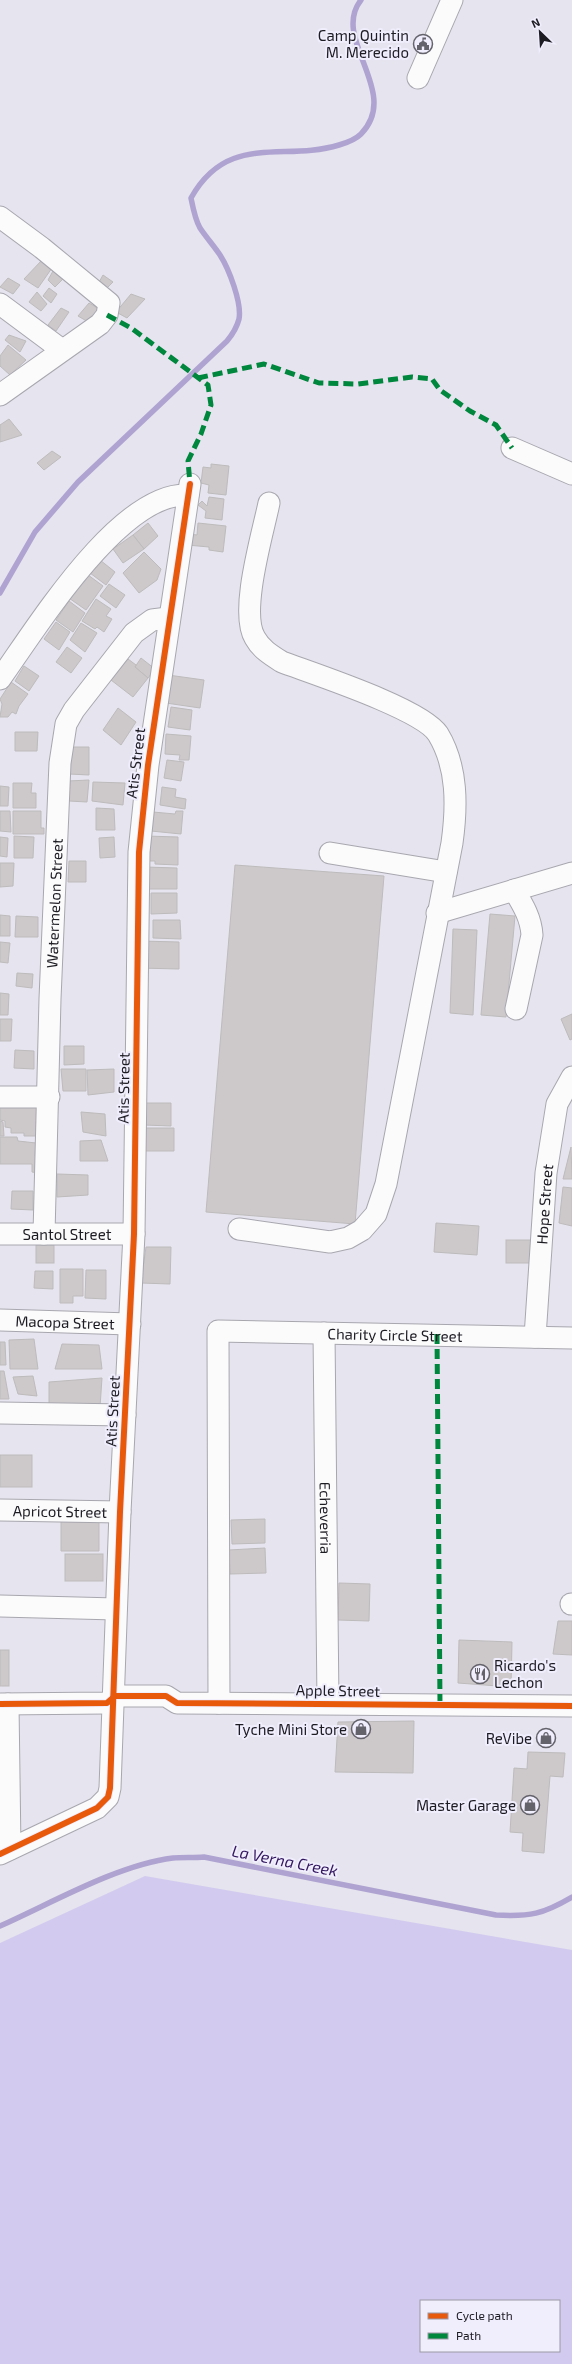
<svg xmlns="http://www.w3.org/2000/svg" width="572" height="2364" viewBox="0 0 572 2364" font-family="'Exo 2',sans-serif">
<rect width="100%" height="100%" fill="#e6e4ee"/>
<path fill="#d3cbef" fill-rule="evenodd" d="M 145,1876 L 572,1950 L 572,2364 L 0,2364 L 0,1943 ZM 421,2301 L 559,2301 L 559,2351 L 421,2351 Z"/>
<g fill="none" stroke-linecap="round" stroke-linejoin="round">
<g stroke="#afa3d1" stroke-width="5.5">
<path d="M 0,593 L 35,532 L 78,482 L 227,341 C 232,335 237,327 239,319 C 242,303 229,269 220,255 C 214,246 206,237 200,228 C 195,219 193,208 191,198 C 228,132 283,162 339,145 C 346,143 356,139 361,134 C 402,92 330,39 361,0"/>
<path d="M 0,1926 C 52,1903 117,1865 173,1858 C 183,1857 194,1858 204,1857 L 496,1915 C 530,1917 543,1914 572,1897"/>
</g>
</g>
<g fill="#cdc9cb" stroke="#bebbbc">
<path d="M 42,260 L 52,268 L 38,288 L 24,279 Z"/>
<path d="M 53,271 L 65,277 L 55,287 L 48,280 Z"/>
<path d="M 103,275 L 113,282 L 105,290 L 98,284 Z"/>
<path d="M 8,278 L 20,285 L 13,294 L 0,287 Z"/>
<path d="M 49,288 L 57,294 L 51,303 L 43,296 Z"/>
<path d="M 37,292 L 47,304 L 41,311 L 29,302 Z"/>
<path d="M 131,294 L 145,299 L 127,318 L 116,312 Z"/>
<path d="M 89,303 L 101,310 L 90,323 L 78,316 Z"/>
<path d="M 61,308 L 69,312 L 56,331 L 48,325 Z"/>
<path d="M 9,335 L 26,341 L 20,352 L 5,340 Z"/>
<path d="M 8,345 L 26,360 L 10,375 L 0,366 L 0,356 Z"/>
<path d="M 9,419 L 22,435 L 0,442 L 0,425 Z"/>
<path d="M 52,451 L 61,457 L 44,470 L 37,463 Z"/>
<path d="M 211,464 L 229,466 L 226,495 L 208,493 L 209,485 L 201,483 L 203,467 L 211,468 Z"/>
<path d="M 209,497 L 224,499 L 222,520 L 205,518 L 206,511 L 198,505 L 202,501 L 207,506 Z"/>
<path d="M 148,523 L 158,536 L 144,549 L 133,535 Z"/>
<path d="M 198,523 L 226,526 L 223,552 L 209,550 L 209,547 L 187,545 L 189,534 L 197,535 Z"/>
<path d="M 133,535 L 144,549 L 123,563 L 113,549 Z"/>
<path d="M 144,552 L 161,569 L 157,580 L 139,593 L 123,573 Z"/>
<path d="M 100,560 L 115,572 L 106,585 L 90,573 Z"/>
<path d="M 84,572 L 103,586 L 86,610 L 66,596 Z"/>
<path d="M 109,584 L 125,595 L 116,608 L 100,596 Z"/>
<path d="M 96,599 L 111,609 L 106,616 L 112,619 L 104,632 L 97,627 L 95,629 L 82,621 Z"/>
<path d="M 69,601 L 85,613 L 73,632 L 56,620 Z"/>
<path d="M 56,622 L 70,632 L 59,650 L 44,639 Z"/>
<path d="M 81,623 L 97,633 L 85,652 L 70,640 Z"/>
<path d="M 67,647 L 82,658 L 71,673 L 56,662 Z"/>
<path d="M 141,658 L 155,669 L 148,678 L 135,667 Z"/>
<path d="M 128,659 L 136,665 L 135,667 L 148,678 L 133,697 L 111,680 Z"/>
<path d="M 24,666 L 39,676 L 29,691 L 15,681 Z"/>
<path d="M 168,675 L 204,680 L 200,708 L 159,702 Z"/>
<path d="M 11,682 L 28,694 L 19,706 L 16,714 L 12,712 L 8,717 L 0,717 L 2,704 L 0,699 Z"/>
<path d="M 171,707 L 192,710 L 190,730 L 168,727 Z"/>
<path d="M 118,708 L 136,722 L 121,745 L 103,730 Z"/>
<path d="M 15,732 L 38,732 L 37,751 L 15,751 Z"/>
<path d="M 166,734 L 191,736 L 189,760 L 179,760 L 180,755 L 165,754 Z"/>
<path d="M 69,747 L 89,747 L 89,775 L 69,774 Z"/>
<path d="M 167,760 L 184,762 L 181,781 L 164,778 Z"/>
<path d="M 89,780 L 87,802 L 69,801 L 68,781 Z"/>
<path d="M 93,782 L 125,783 L 123,805 L 92,801 Z"/>
<path d="M 13,783 L 32,783 L 31,793 L 36,793 L 36,808 L 13,808 Z"/>
<path d="M 0,786 L 9,787 L 8,806 L 0,806 Z"/>
<path d="M 162,787 L 176,789 L 175,797 L 186,799 L 185,809 L 160,805 Z"/>
<path d="M 96,808 L 114,809 L 115,830 L 96,830 Z"/>
<path d="M 0,811 L 10,811 L 11,832 L 0,831 Z"/>
<path d="M 13,811 L 41,811 L 41,828 L 44,828 L 44,834 L 13,834 Z"/>
<path d="M 176,811 L 183,811 L 181,834 L 151,831 L 153,812 L 175,814 Z"/>
<path d="M 14,836 L 34,837 L 33,858 L 14,858 Z"/>
<path d="M 146,836 L 178,837 L 178,865 L 155,864 L 155,861 L 145,861 Z"/>
<path d="M 0,837 L 8,838 L 7,857 L 0,856 Z"/>
<path d="M 114,837 L 115,857 L 100,858 L 99,838 Z"/>
<path d="M 69,861 L 86,861 L 86,882 L 68,882 Z"/>
<path d="M 0,863 L 14,863 L 13,886 L 0,887 Z"/>
<path d="M 235,865 L 384,876 L 355,1224 L 206,1212 Z"/>
<path d="M 145,867 L 177,868 L 177,889 L 144,889 Z"/>
<path d="M 151,893 L 177,893 L 177,913 L 151,914 Z"/>
<path d="M 490,914 L 515,916 L 506,1017 L 481,1015 Z"/>
<path d="M 0,915 L 10,916 L 10,936 L 0,936 Z"/>
<path d="M 16,916 L 38,917 L 38,937 L 15,937 Z"/>
<path d="M 153,920 L 180,920 L 181,939 L 153,938 Z"/>
<path d="M 453,929 L 477,930 L 473,1015 L 450,1013 Z"/>
<path d="M 140,941 L 179,942 L 179,969 L 139,968 Z"/>
<path d="M 0,942 L 10,943 L 8,963 L 0,962 Z"/>
<path d="M 17,973 L 33,974 L 32,988 L 16,986 Z"/>
<path d="M 0,993 L 9,994 L 8,1015 L 0,1015 Z"/>
<path d="M 572,1014 L 572,1039 L 570,1040 L 561,1019 Z"/>
<path d="M 0,1019 L 12,1019 L 11,1041 L 0,1041 Z"/>
<path d="M 64,1046 L 84,1046 L 84,1064 L 64,1065 Z"/>
<path d="M 15,1050 L 34,1051 L 34,1069 L 14,1068 Z"/>
<path d="M 61,1069 L 86,1069 L 86,1091 L 63,1091 Z"/>
<path d="M 114,1069 L 114,1092 L 88,1095 L 87,1070 Z"/>
<path d="M 0,1102 L 43,1105 L 43,1136 L 24,1136 L 24,1133 L 11,1133 L 11,1128 L 5,1127 L 5,1121 L 0,1120 Z"/>
<path d="M 144,1103 L 171,1103 L 171,1126 L 144,1125 Z"/>
<path d="M 81,1112 L 105,1114 L 106,1136 L 83,1132 Z"/>
<path d="M 0,1121 L 3,1122 L 4,1136 L 0,1136 Z"/>
<path d="M 143,1128 L 174,1128 L 174,1151 L 144,1151 Z"/>
<path d="M 0,1137 L 17,1137 L 18,1141 L 36,1143 L 35,1156 L 42,1156 L 38,1173 L 32,1172 L 32,1164 L 0,1164 Z"/>
<path d="M 101,1140 L 108,1161 L 80,1161 L 80,1141 Z"/>
<path d="M 571,1147 L 572,1179 L 563,1179 Z"/>
<path d="M 57,1174 L 88,1175 L 88,1195 L 57,1197 Z"/>
<path d="M 563,1187 L 572,1188 L 572,1226 L 559,1223 Z"/>
<path d="M 12,1191 L 33,1191 L 33,1210 L 11,1209 Z"/>
<path d="M 436,1223 L 479,1226 L 477,1255 L 434,1252 Z"/>
<rect x="506" y="1240" width="28" height="23"/>
<rect x="36" y="1245" width="18" height="18"/>
<path d="M 146,1247 L 171,1247 L 170,1284 L 141,1283 Z"/>
<path d="M 60,1269 L 83,1269 L 83,1296 L 73,1296 L 73,1303 L 60,1303 Z"/>
<path d="M 86,1270 L 106,1270 L 106,1299 L 85,1298 Z"/>
<path d="M 35,1271 L 53,1271 L 53,1289 L 34,1288 Z"/>
<path d="M 34,1339 L 38,1369 L 10,1369 L 9,1340 Z"/>
<path d="M 0,1342 L 5,1342 L 6,1365 L 0,1365 Z"/>
<path d="M 62,1344 L 99,1345 L 102,1369 L 55,1369 Z"/>
<path d="M 0,1371 L 4,1371 L 9,1399 L 0,1399 Z"/>
<path d="M 33,1376 L 37,1396 L 18,1394 L 13,1377 Z"/>
<path d="M 102,1378 L 100,1407 L 49,1408 L 49,1382 Z"/>
<rect x="0" y="1455" width="32" height="32"/>
<path d="M 61,1515 L 99,1516 L 99,1551 L 61,1551 Z"/>
<path d="M 265,1519 L 265,1543 L 232,1544 L 231,1520 Z"/>
<path d="M 265,1548 L 266,1573 L 230,1574 L 229,1550 Z"/>
<rect x="65" y="1554" width="38" height="27"/>
<path d="M 339,1583 L 370,1584 L 369,1621 L 338,1620 Z"/>
<path d="M 558,1621 L 572,1621 L 572,1655 L 553,1654 Z"/>
<path d="M 459,1640 L 512,1642 L 511,1687 L 458,1683 Z"/>
<rect x="0" y="1650" width="9" height="36"/>
<path d="M 414,1721 L 413,1773 L 335,1772 L 338,1722 Z"/>
<path d="M 528,1752 L 565,1753 L 563,1777 L 550,1776 L 544,1853 L 522,1851 L 523,1833 L 510,1832 L 514,1768 L 527,1769 Z"/>
</g>
<g fill="none" stroke-linecap="round" stroke-linejoin="round">
<g stroke="#a8a7af" stroke-width="23">
<g id="minor">
<path d="M 418,78 L 452,0"/>
<path d="M 0,217 L 42,248 L 109,303 L 107,315 L 100,324 L 0,395"/>
<path d="M 0,304 L 62,350"/>
<path d="M 512,448 L 572,474"/>
<path d="M 0,679 C 36,629 120,491 188,495"/>
<path d="M 330,853 L 446,872"/>
<path d="M 514,890 C 523,905 531,918 532,935 L 516,1009"/>
<path d="M 437,913 L 572,873"/>
<path d="M 0,1097 L 49,1097"/>
<path d="M 239,1229 L 330,1242 L 348,1238 L 362,1230 L 376,1214 L 386,1184 L 452,843 C 457,807 458,767 438,734 C 422,709 314,674 282,662 C 271,655 261,649 255,638 C 239,612 263,533 269,503"/>
<path id="s1" d="M 0,1234 L 134,1234"/>
<path id="s2" d="M 44,1234 L 50,999 L 60,763 L 66,724 L 74,710 L 134,633 L 152,620 L 168,618"/>
<path id="s3" d="M 0,1320 L 130,1324"/>
<path id="s4" d="M 324,1333 L 328,1703"/>
<path id="s5" d="M 535,1337 L 546,1173 L 557,1104 L 572,1077"/>
<path d="M 0,1413 L 125,1415"/>
<path id="s6" d="M 0,1510 L 120,1512"/>
<path d="M 571,1604 L 572,1604"/>
<path d="M 0,1606 L 116,1609"/>
<path id="s7" d="M 219,1703 L 218,1331 L 572,1338"/>
<path d="M 0,1704 L 107,1703 L 115,1696 L 166,1696 L 177,1703 L 572,1706"/>
<path d="M 8,1704 L 10,1849"/>
<path d="M 0,1854 L 97,1808 L 108,1797 L 110,1788 L 120,1512 L 134,1234 L 139,852 L 148,765 L 190,484"/>
</g>
</g>
<use href="#minor" stroke="#fbfbfc" stroke-width="21"/>
<g stroke="#00873e" stroke-width="5" stroke-dasharray="10 5" stroke-linecap="butt">
<path d="M 107,315 L 131,328 L 208,385 L 211,405 L 201,434 L 188,461 L 190,484"/>
<path d="M 198,378 L 264,364 L 319,383 L 358,384 L 412,377 L 432,379 L 440,390 L 470,411 L 496,425 L 512,448"/>
<path d="M 437,1334 L 440,1705"/>
</g>
<g stroke="#f0edfd" stroke-width="8">
<g id="cycleway">
<path d="M 0,1704 L 107,1703 L 115,1696 L 166,1696 L 177,1703 L 572,1706"/>
<path d="M 0,1854 L 97,1808 L 108,1797 L 110,1788 L 120,1512 L 134,1234 L 139,852 L 148,765 L 190,484"/>
</g>
</g>
<use href="#cycleway" stroke="#e8590c" stroke-width="6"/>
</g>
<defs>
<g id="civic-ring" transform="scale(1)"><circle r="9.5" fill="#f0edfd" stroke="#64626a" stroke-width="1.5"/><path d="M-.6-6.5H3V-4.5H.6V-3L4-1V1h2V6H-6V1h2V-1L-.6-3ZM-1.2 2.5V6h2.4V2.5Z" fill="#64626a"/></g>
<g id="restaurant-ring" transform="scale(1)"><circle r="9.5" fill="#f0edfd" stroke="#64626a" stroke-width="1.5"/><path d="M-5-6h1v4h1v-4h1v4h1v-4h1v5L-1.5 .5V6h-2V.5L-5-1ZM5-6V6H3V1.5H1.5Q1.5-4 5-6Z" fill="#64626a"/></g>
<g id="shop-ring" transform="scale(1)"><circle r="9.5" fill="#f0edfd" stroke="#64626a" stroke-width="1.5"/><path d="M-5-2.5h2.3a2.7 3.5 0 0 1 5.4 0H5L5.5 6h-11ZM-1.5-2.5h3a1.5 2.3 0 0 0-3 0Z" fill="#64626a"/></g>
</defs>
<g fill-rule="evenodd">
<use href="#civic-ring" x="423" y="44"/>
<use href="#restaurant-ring" x="480" y="1674"/>
<use href="#shop-ring" x="361" y="1729"/>
<use href="#shop-ring" x="546" y="1738"/>
<use href="#shop-ring" x="530" y="1805"/>
</g>
<g text-anchor="middle" dominant-baseline="central" stroke-width="4" stroke-linejoin="round" paint-order="stroke">
<g font-size="15" fill="#1e1c23" stroke="#f0edfd" text-anchor="end">
<text x="409" y="35">Camp Quintin<tspan x="409" dy="17">M. Merecido</tspan></text>
<text x="494" y="1665" text-anchor="start">Ricardo's<tspan x="494" dy="17">Lechon</tspan></text>
<text x="347" y="1729">Tyche Mini Store</text>
<text x="532" y="1738">ReVibe</text>
<text x="516" y="1805">Master Garage</text>
</g>
<g font-size="15" fill="#1e1c23" stroke="#f0edfd">
<text transform="translate(135 763) rotate(-83)">Atis Street</text>
<text stroke="none"><textPath href="#s2" startOffset="331">Watermelon Street</textPath></text>
<text transform="translate(123 1088) rotate(-89)">Atis Street</text>
<text stroke="none"><textPath href="#s5" startOffset="133">Hope Street</textPath></text>
<text stroke="none"><textPath href="#s1" startOffset="67">Santol Street</textPath></text>
<text stroke="none"><textPath href="#s3" startOffset="65">Macopa Street</textPath></text>
<text stroke="none"><textPath href="#s7" startOffset="549">Charity Circle Street</textPath></text>
<text transform="translate(112 1411) rotate(-87)">Atis Street</text>
<text stroke="none"><textPath href="#s6" startOffset="60">Apricot Street</textPath></text>
<text stroke="none"><textPath href="#s4" startOffset="185">Echeverria</textPath></text>
<text transform="translate(338 1690) rotate(1)">Apple Street</text>
</g>
<g font-size="16" font-style="italic" fill="#32165e" stroke="#f0edfd">
<text transform="translate(285 1860) rotate(11)">La Verna Creek</text>
</g>
</g>
<rect x="420" y="2300" width="140" height="52" fill="#f0edfd" stroke="#9c99a6"/>
<rect x="428" y="2313" width="20" height="6" fill="#e8590c" stroke="#9c99a6"/>
<text x="456" y="2320" font-size="12" fill="#1e1c23">Cycle path</text>
<rect x="428" y="2333" width="20" height="6" fill="#00873e" stroke="#9c99a6"/>
<text x="456" y="2340" font-size="12" fill="#1e1c23">Path</text>
<g transform="translate(540 32) rotate(335)" stroke="#f0edfd" stroke-width="3" paint-order="stroke">
<path d="M0-3L7 15L0 10L-7 15Z" fill="#1e1c23"/>
<text y="-6" font-size="11" font-weight="bold" text-anchor="middle" fill="#1e1c23">N</text>
</g>
</svg>
